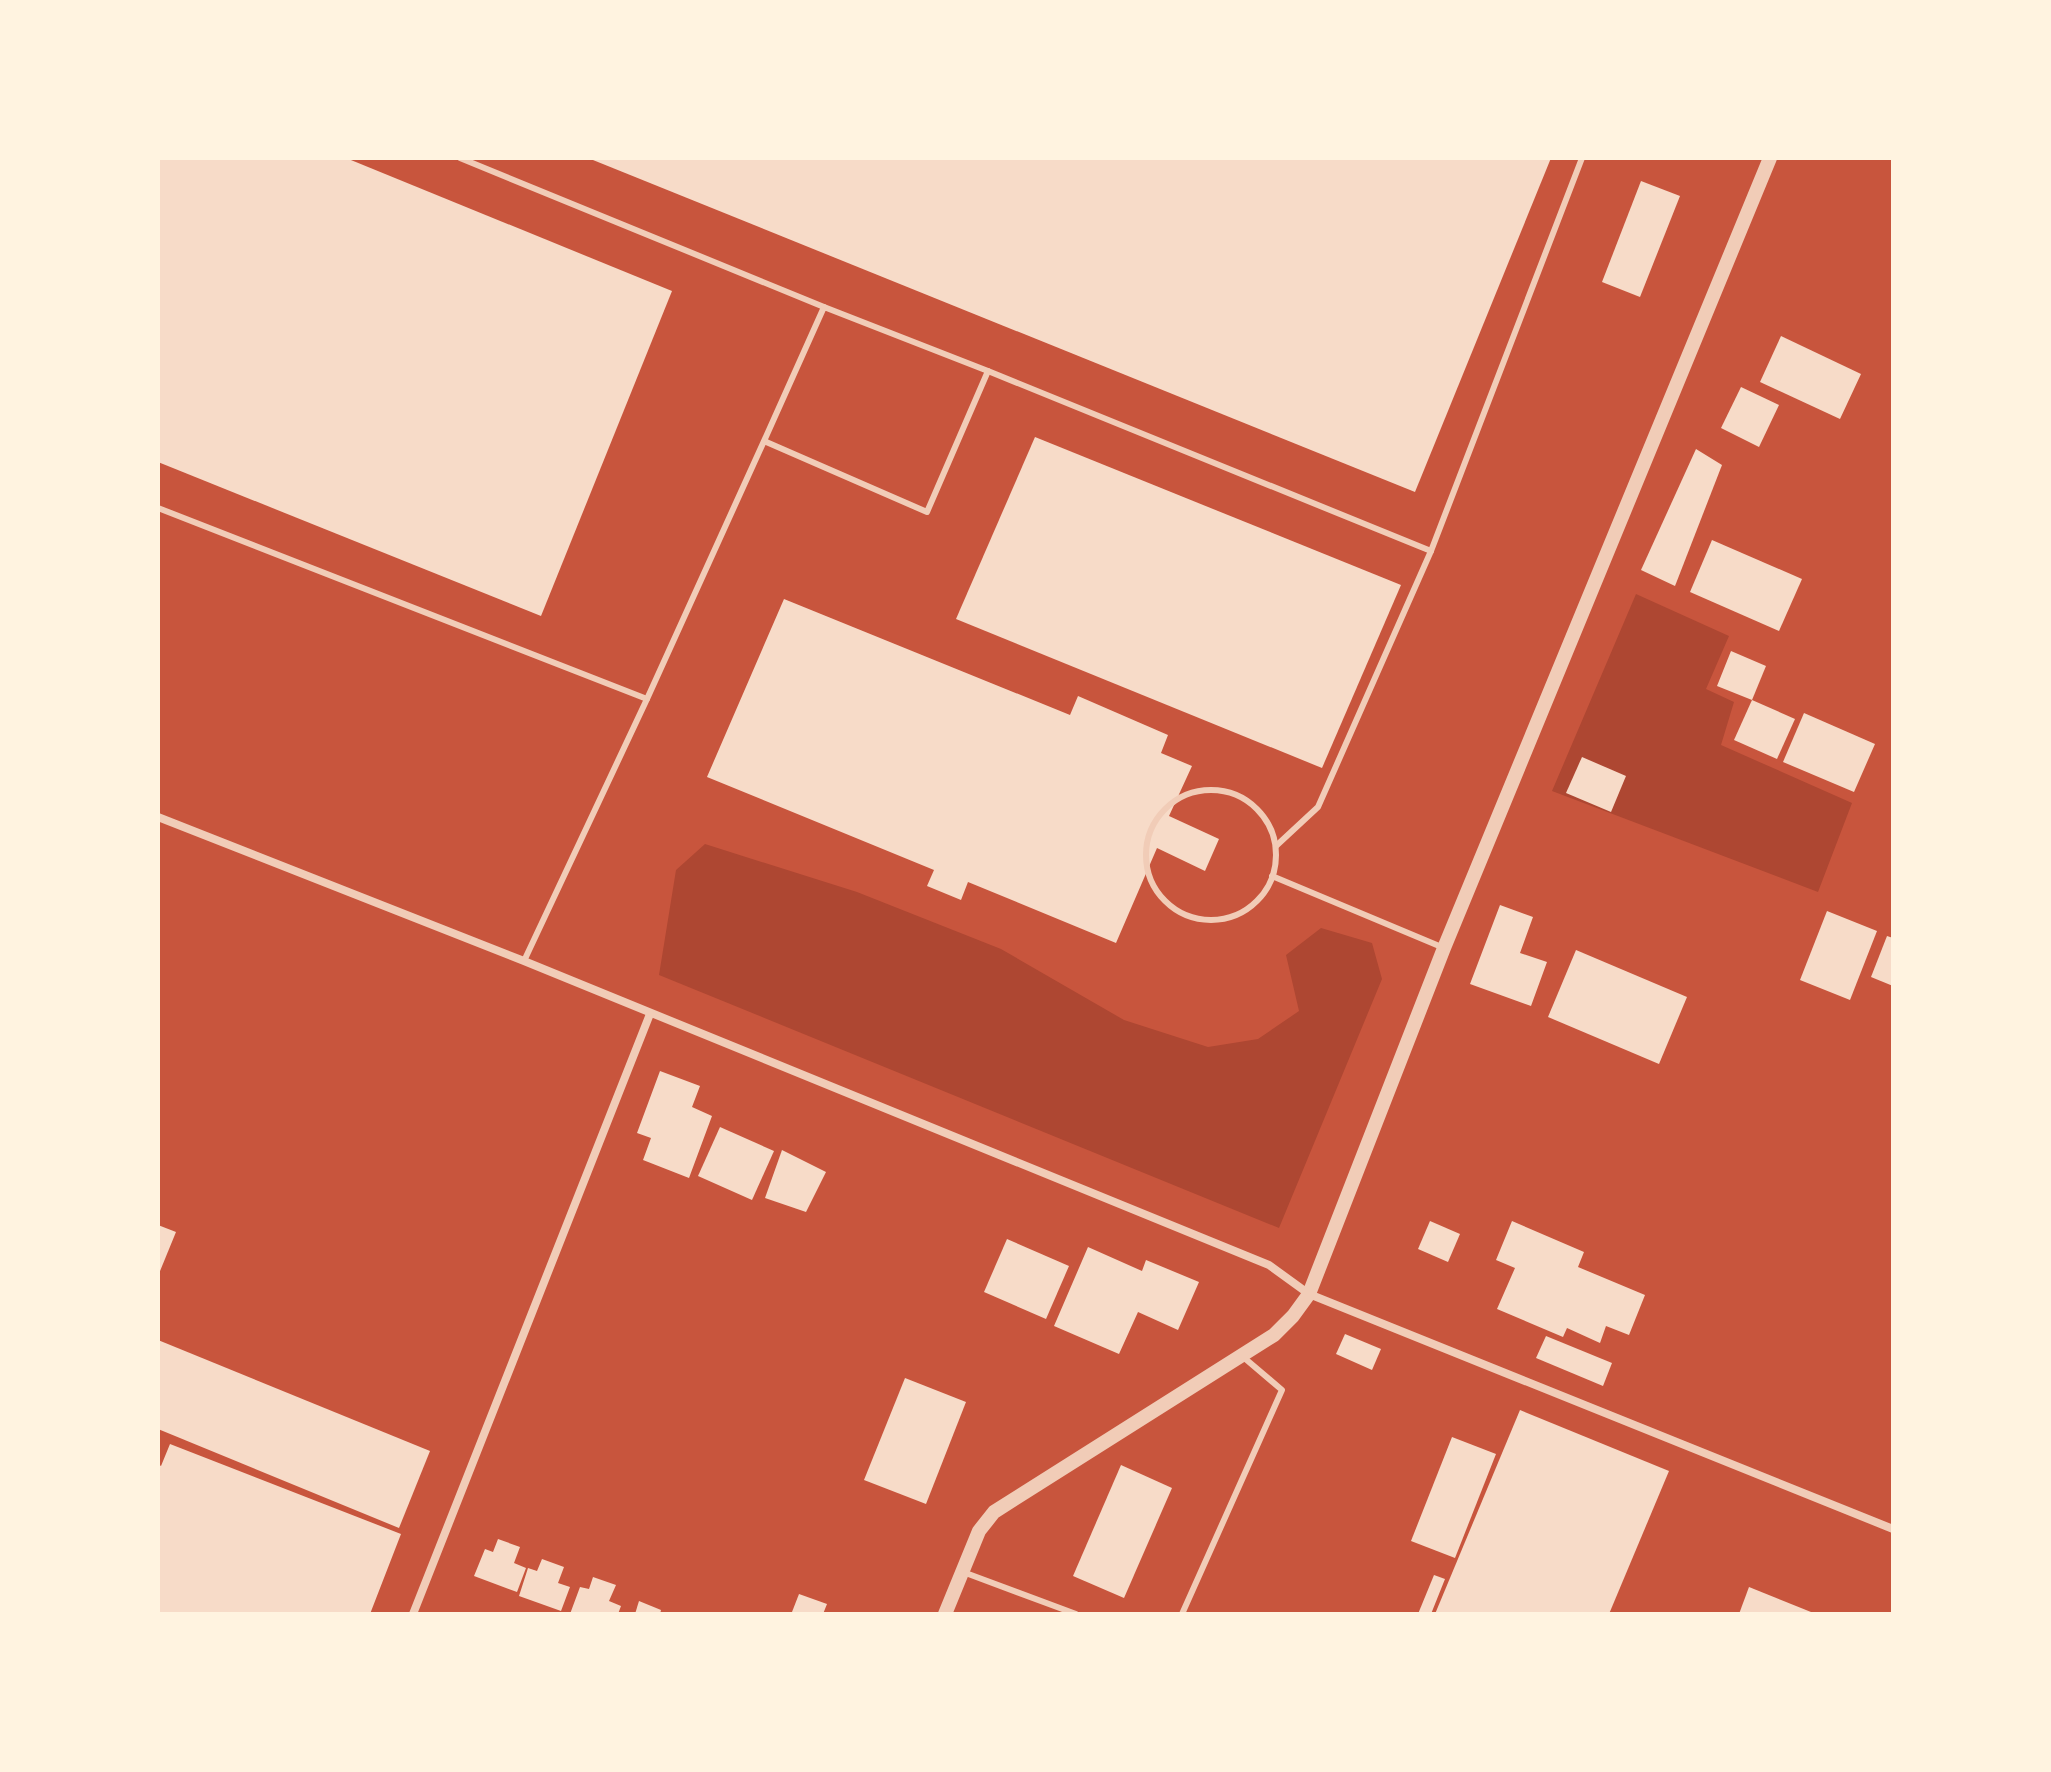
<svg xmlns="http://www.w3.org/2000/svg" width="2051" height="1772" viewBox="0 0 2051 1772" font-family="'Varela Round',sans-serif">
<rect width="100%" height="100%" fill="#c8553d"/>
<g fill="#ae4732">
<path d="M 1636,594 L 1729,636 L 1706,689 L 1734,702 L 1721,745 L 1852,803 L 1818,892 L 1552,791 Z"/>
<path d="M 705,844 L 857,892 L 1001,949 L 1124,1020 L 1208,1047 L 1258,1039 L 1299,1011 L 1286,955 L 1321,928 L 1372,943 L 1382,979 L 1279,1228 L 659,975 L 676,870 Z"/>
</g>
<g fill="#f7dbc8">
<path d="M 158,158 L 346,158 L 672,291 L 541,616 L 158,462 Z"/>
<path d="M 588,158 L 1551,158 L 1415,492 Z"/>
<path d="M 1641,181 L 1680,196 L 1640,297 L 1602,282 Z"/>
<path d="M 1781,336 L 1861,374 L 1840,419 L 1760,382 Z"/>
<path d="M 1741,387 L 1779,405 L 1759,447 L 1721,428 Z"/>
<path d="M 1035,437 L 1401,585 L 1322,768 L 956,619 Z"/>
<path d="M 1696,449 L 1722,465 L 1675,586 L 1641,570 Z"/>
<path d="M 1712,540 L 1802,579 L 1779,631 L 1690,592 Z"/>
<path d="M 784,599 L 1070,715 L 1078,696 L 1168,735 L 1161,753 L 1192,766 L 1169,816 L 1219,839 L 1205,871 L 1157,848 L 1116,943 L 968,882 L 961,900 L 927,886 L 934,870 L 707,777 Z"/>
<path d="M 1731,651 L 1766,666 L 1752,700 L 1717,686 Z"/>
<path d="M 1752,700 L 1795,719 L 1777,759 L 1734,740 Z"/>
<path d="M 1804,713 L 1875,744 L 1854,792 L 1783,762 Z"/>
<path d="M 1582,757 L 1626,776 L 1611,812 L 1566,793 Z"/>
<path d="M 1500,905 L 1533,917 L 1520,953 L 1547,962 L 1531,1006 L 1470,984 Z"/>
<path d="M 1827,911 L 1877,931 L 1850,1000 L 1800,980 Z"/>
<path d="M 1887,936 L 1893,938 L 1893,986 L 1871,977 Z"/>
<path d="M 1576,950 L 1687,997 L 1659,1064 L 1548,1017 Z"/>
<path d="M 660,1071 L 700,1086 L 692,1107 L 712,1116 L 689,1178 L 643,1160 L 651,1138 L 637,1133 Z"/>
<path d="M 720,1127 L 774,1151 L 752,1200 L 698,1176 Z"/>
<path d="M 782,1150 L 826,1172 L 806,1212 L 765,1198 Z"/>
<path d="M 1430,1221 L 1460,1234 L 1448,1262 L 1418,1249 Z"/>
<path d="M 1512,1221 L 1584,1252 L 1578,1267 L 1645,1295 L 1629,1335 L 1606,1326 L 1600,1343 L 1567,1328 L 1563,1337 L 1497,1309 L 1515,1268 L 1496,1260 Z"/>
<path d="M 158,1225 L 176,1232 L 158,1276 Z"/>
<path d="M 1007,1239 L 1069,1266 L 1046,1319 L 984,1292 Z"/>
<path d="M 1088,1247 L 1142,1271 L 1146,1260 L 1199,1282 L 1178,1330 L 1138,1312 L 1119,1354 L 1054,1326 Z"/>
<path d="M 1345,1334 L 1381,1349 L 1372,1370 L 1336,1354 Z"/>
<path d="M 1546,1336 L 1612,1363 L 1603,1386 L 1536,1358 Z"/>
<path d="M 158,1340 L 430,1451 L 399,1528 L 158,1429 Z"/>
<path d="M 905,1378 L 966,1402 L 926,1504 L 864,1480 Z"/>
<path d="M 1520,1410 L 1669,1471 L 1609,1614 L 1435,1614 Z"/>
<path d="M 1452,1437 L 1496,1454 L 1455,1558 L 1411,1541 Z"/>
<path d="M 170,1444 L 401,1534 L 370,1614 L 158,1614 L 158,1464 L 161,1466 Z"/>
<path d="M 1121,1465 L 1172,1488 L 1124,1598 L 1073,1576 Z"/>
<path d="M 498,1539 L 520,1547 L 514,1563 L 526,1568 L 517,1592 L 474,1576 L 485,1549 L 493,1552 Z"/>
<path d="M 542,1559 L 564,1567 L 558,1583 L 570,1587 L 561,1611 L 519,1596 L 528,1568 L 537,1571 Z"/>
<path d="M 1434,1575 L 1445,1579 L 1431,1614 L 1418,1614 Z"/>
<path d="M 593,1577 L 616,1585 L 609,1601 L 621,1606 L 618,1614 L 570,1614 L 580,1587 L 589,1589 Z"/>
<path d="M 1749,1587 L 1816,1614 L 1739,1614 Z"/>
<path d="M 799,1594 L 827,1604 L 823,1614 L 798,1614 L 792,1612 Z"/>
<path d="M 639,1601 L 661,1610 L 660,1614 L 635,1614 Z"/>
</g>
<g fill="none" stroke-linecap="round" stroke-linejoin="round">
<g stroke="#f1ccb7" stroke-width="6">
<path d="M 460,158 L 824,307"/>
<path d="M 988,371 L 1431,551"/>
<path d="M 158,508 L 647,699"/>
<circle cx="1211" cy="855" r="65"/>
<path d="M 1276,846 L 1318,807 L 1431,551 L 1582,158"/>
<path d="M 1272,876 L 1444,948"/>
<path d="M 524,961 L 647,699 L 764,441 L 927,512 L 988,371 L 824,307 L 764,441"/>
<path d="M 963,1572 L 1076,1614"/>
<path d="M 1182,1614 L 1282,1390 L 1242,1356"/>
</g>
<g stroke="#f1ccb7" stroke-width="8">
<path d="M 158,817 L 524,961 L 1269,1265 L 1309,1294 L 1893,1529"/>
<path d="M 413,1614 L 650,1014"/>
</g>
<path stroke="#f1ccb7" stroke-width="14" d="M 945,1614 L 979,1531 L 994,1512 L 1274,1335 L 1293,1316 L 1309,1294 L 1444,948 L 1770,158"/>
</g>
<rect width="2051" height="1772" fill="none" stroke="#fff3e0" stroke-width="320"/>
</svg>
